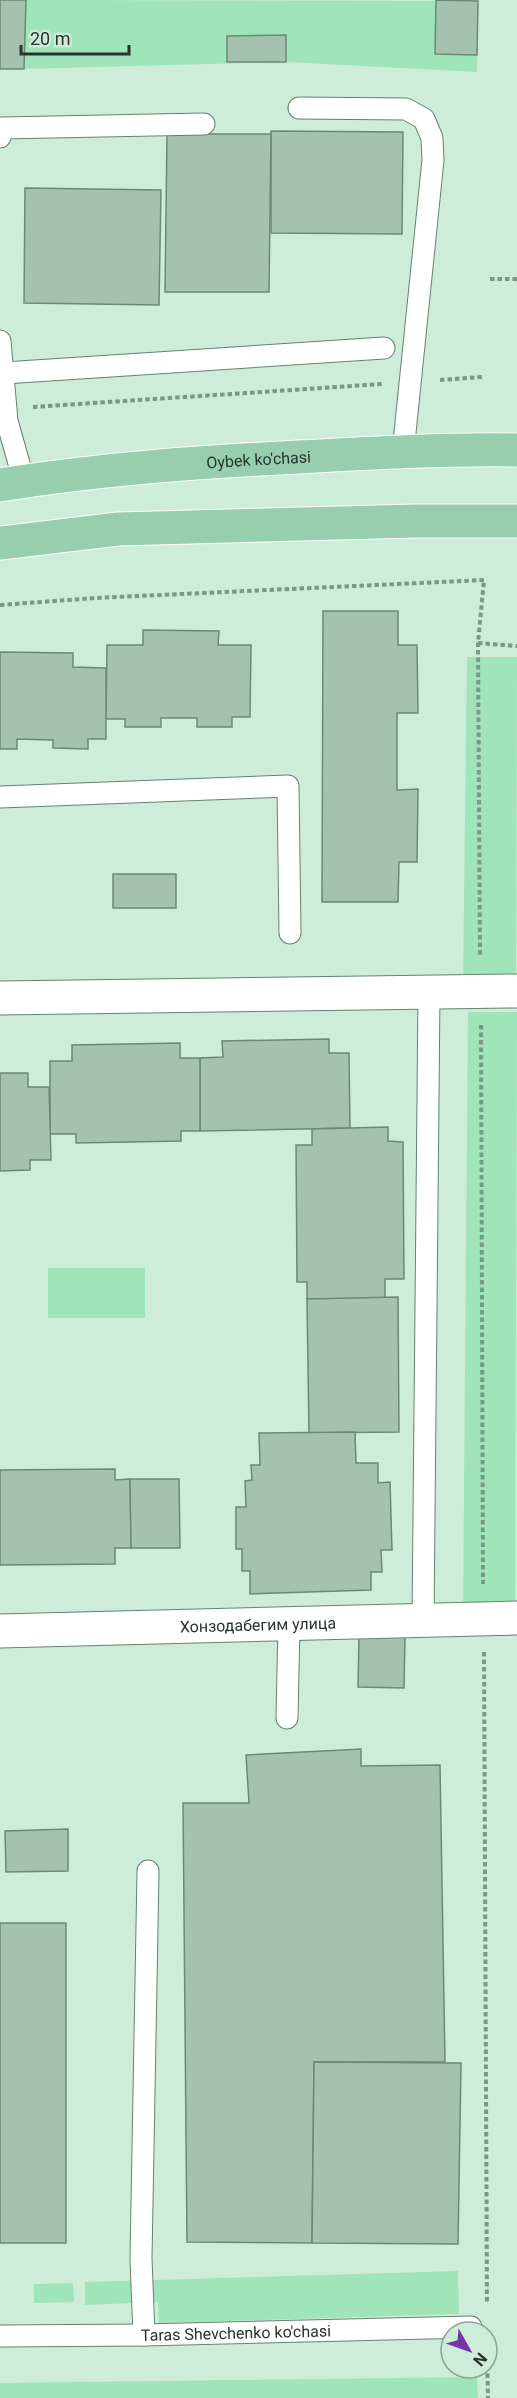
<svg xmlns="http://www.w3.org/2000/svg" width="517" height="2398" viewBox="0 0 517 2398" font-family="Roboto,sans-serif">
<rect width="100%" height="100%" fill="#ceedd8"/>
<g fill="#a0e4b9">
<path d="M 26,0 L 478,1 L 477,72 L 286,62 L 24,69 Z"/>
<path d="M 467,657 L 517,657 L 516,982 L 463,981 Z"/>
<path d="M 468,1012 L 517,1012 L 515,1611 L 463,1611 Z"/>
<rect x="48" y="1268" width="97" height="50"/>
<path d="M 458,2271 L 459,2314 L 159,2323 L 158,2302 L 85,2305 L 85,2282 Z"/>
<path d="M 73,2283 L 74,2302 L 34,2303 L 34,2284 Z"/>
<path d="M 477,2377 L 478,2398 L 0,2398 L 0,2383 Z"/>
</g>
<g fill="#a4c2ae" stroke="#6c8976" stroke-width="1.5">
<path d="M 0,0 L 26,0 L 24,69 L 0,69 Z"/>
<path d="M 436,0 L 478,1 L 477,55 L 435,54 Z"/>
<path d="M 286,35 L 286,62 L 227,62 L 227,36 Z"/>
<path d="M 271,131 L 403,132 L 402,234 L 271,233 Z"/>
<path d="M 167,134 L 271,134 L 269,292 L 165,292 Z"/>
<path d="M 25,188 L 161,190 L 159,305 L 24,303 Z"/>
<path d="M 323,611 L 398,611 L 398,645 L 417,645 L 418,713 L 397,713 L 397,790 L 418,789 L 417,862 L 399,862 L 398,902 L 322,902 Z"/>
<path d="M 143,630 L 219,631 L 218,645 L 251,645 L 250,717 L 232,717 L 232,727 L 197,727 L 197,718 L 161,718 L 161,727 L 125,727 L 125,719 L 106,719 L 107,645 L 143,645 Z"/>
<path d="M 0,652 L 73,653 L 73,667 L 106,668 L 106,739 L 88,739 L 88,749 L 53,748 L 53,740 L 17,739 L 17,749 L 0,749 Z"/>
<rect x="113" y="874" width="63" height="34"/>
<path d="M 329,1039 L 329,1053 L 349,1053 L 350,1128 L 200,1131 L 200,1058 L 223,1057 L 222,1041 Z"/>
<path d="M 180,1043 L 180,1058 L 200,1058 L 200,1131 L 181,1131 L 181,1141 L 76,1143 L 76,1134 L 50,1134 L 50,1061 L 72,1061 L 72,1045 Z"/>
<path d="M 0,1073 L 28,1073 L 28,1087 L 49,1087 L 51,1160 L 30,1160 L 30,1170 L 0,1171 Z"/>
<path d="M 388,1127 L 388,1141 L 403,1142 L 404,1279 L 385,1279 L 385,1298 L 307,1299 L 307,1282 L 297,1282 L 296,1145 L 312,1145 L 312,1129 Z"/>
<path d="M 398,1297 L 399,1432 L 309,1433 L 307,1299 Z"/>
<path d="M 355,1432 L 356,1463 L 378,1463 L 378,1483 L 390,1482 L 392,1550 L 381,1550 L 382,1572 L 371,1572 L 371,1590 L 250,1594 L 250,1571 L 242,1571 L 242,1549 L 236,1549 L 236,1507 L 246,1507 L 245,1481 L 252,1480 L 251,1465 L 260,1465 L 259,1433 Z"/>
<path d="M 115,1469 L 115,1480 L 130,1479 L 131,1548 L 115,1548 L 115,1564 L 0,1565 L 0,1470 Z"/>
<path d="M 130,1479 L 179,1479 L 180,1548 L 131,1548 Z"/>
<path d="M 359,1636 L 405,1637 L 404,1688 L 358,1687 Z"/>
<path d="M 361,1749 L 361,1766 L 440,1765 L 445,2062 L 314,2062 L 312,2243 L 187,2242 L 183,1803 L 249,1803 L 246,1755 Z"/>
<path d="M 68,1829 L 68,1871 L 6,1872 L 5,1831 Z"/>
<rect x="0" y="1923" width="66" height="320"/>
<path d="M 314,2062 L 461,2063 L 458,2244 L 312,2243 Z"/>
</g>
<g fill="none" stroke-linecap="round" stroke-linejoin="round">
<g stroke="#66826f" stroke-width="23">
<g id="service">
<path d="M 299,108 L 406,109 L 424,119 L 432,138 L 433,160 L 403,452"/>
<path d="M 0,137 L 1,128 L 204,124"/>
<path d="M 0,341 L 7,421 L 24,481"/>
<path d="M 4,373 L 384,348"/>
<path d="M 0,797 L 288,786 L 290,933"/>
<path d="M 423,1621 L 429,993"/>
<path d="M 287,1718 L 289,1624"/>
<path d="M 144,2335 L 141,2259 L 148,1871"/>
<path id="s1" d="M 0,2336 L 144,2335 L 471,2327"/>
</g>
</g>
<g stroke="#66826f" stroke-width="35">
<g id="minor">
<path d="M 0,998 L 517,991"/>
<path id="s2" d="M 0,1631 L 517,1618"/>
</g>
</g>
<g stroke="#fff" stroke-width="35">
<g id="primary">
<path id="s3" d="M 0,485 C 99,469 199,462 299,457 C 371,453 444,449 517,450"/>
<path d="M 0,543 L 118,529 L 415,521 L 517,521"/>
</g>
</g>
<g stroke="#7f9586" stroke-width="4" stroke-dasharray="4.5 3" stroke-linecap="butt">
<path d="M 490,279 L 517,279"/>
<path d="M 440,380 L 482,377"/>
<path d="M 33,407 L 382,384"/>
<path d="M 0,605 L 95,598 L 484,580 L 478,643 L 480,957"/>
<path d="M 478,643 L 517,646"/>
<path d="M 481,1025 L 483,1584"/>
<path d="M 484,1652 L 487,2304"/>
<path d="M 487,2351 L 488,2398"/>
</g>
<use href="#service" stroke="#fff" stroke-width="21"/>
<use href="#minor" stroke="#fff" stroke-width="33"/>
<use href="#primary" stroke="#97ceae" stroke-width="33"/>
</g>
<g text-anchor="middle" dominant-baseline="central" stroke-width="4.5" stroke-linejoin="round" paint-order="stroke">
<g font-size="16" fill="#28342c" stroke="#ceedd8">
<text stroke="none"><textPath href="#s3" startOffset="260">Oybek ko'chasi</textPath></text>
<text stroke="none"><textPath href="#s2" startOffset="258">Хонзодабегим улица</textPath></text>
<text stroke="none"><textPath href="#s1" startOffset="236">Taras Shevchenko ko'chasi</textPath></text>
</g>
</g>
<g transform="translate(469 2350) rotate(130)"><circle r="28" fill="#ceedd8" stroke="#8ca393" stroke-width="1.5"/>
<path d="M0-4.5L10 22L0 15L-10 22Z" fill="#7636aa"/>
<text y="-9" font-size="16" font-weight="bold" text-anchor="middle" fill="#28342c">N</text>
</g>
<path d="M21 45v9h108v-9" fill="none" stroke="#28342c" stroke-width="3"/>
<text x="30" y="45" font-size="18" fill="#28342c" stroke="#ceedd8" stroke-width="4.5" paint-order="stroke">20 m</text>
</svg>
